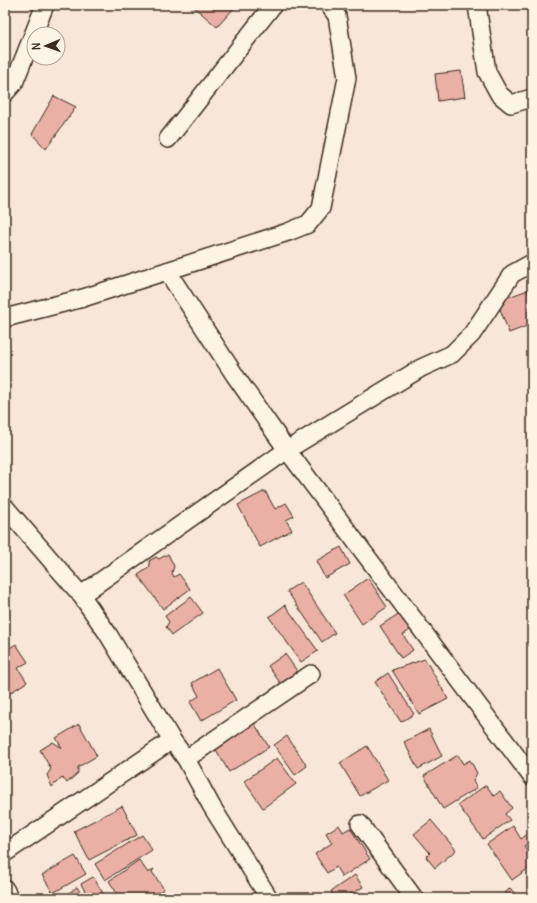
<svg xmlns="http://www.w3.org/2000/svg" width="537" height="903" viewBox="0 0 537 903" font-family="Delius,sans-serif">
<rect width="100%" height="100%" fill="#f8e7d8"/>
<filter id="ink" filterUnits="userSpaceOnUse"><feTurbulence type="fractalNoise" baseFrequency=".025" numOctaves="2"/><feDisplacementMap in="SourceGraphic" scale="8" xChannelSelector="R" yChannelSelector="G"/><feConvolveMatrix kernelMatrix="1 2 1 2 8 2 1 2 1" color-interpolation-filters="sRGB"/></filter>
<g filter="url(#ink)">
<g fill="#eab0a6" stroke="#3b2a1e">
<path d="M 196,5 L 232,5 L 235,7 L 217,27 L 194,7 Z"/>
<path d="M 461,71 L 465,97 L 438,101 L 435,74 Z"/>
<path d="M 54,96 L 76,107 L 46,149 L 32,134 Z"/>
<path d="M 528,290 L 532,302 L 532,324 L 509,333 L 497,301 Z"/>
<path d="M 265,491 L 275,509 L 286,503 L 294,516 L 286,520 L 292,530 L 260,547 L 238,505 Z"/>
<path d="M 341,547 L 350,564 L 325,578 L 316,561 Z"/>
<path d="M 168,554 L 174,566 L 172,573 L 174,577 L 179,574 L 190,589 L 163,609 L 138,575 L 150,567 L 149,561 L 156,557 L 159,559 Z"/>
<path d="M 368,578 L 387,607 L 362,624 L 343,595 Z"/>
<path d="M 301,582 L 335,633 L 322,642 L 287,591 Z"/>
<path d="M 191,597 L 203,613 L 172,635 L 166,627 L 169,622 L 165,616 Z"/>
<path d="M 285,605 L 318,651 L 301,662 L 269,617 Z"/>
<path d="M 403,611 L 414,627 L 403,635 L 413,650 L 401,658 L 380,626 Z"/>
<path d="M 16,644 L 28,662 L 18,668 L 27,682 L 5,696 L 5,645 L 8,649 Z"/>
<path d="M 285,654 L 297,671 L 281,684 L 268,666 Z"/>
<path d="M 425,659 L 448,699 L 419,714 L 392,670 Z"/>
<path d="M 217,668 L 236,700 L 201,721 L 190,702 L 199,696 L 192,683 Z"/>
<path d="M 388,673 L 414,714 L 401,722 L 375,682 Z"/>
<path d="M 254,723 L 269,747 L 229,772 L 215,748 Z"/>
<path d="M 79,724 L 97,756 L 78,767 L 78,773 L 67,783 L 62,777 L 52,787 L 47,775 L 51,769 L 40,750 L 53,742 L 62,748 L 56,738 Z"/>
<path d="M 429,729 L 442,756 L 418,769 L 404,742 Z"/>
<path d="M 287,736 L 307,766 L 295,775 L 274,745 Z"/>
<path d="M 367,746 L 388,780 L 360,796 L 340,763 Z"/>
<path d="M 458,755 L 463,764 L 470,760 L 477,773 L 473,781 L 477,788 L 443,809 L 424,776 Z"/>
<path d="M 277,758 L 296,784 L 263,808 L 244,781 Z"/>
<path d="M 486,785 L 494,796 L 500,791 L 512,808 L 505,814 L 510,820 L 483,839 L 458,805 Z"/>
<path d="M 122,806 L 137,835 L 89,860 L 74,831 Z"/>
<path d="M 431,820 L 456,850 L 435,868 L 426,857 L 430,853 L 414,834 Z"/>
<path d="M 339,825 L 343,832 L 350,828 L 370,859 L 342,877 L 336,867 L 327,873 L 315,854 L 332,843 L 326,833 Z"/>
<path d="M 513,826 L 521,839 L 532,831 L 532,845 L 530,842 L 524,846 L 532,857 L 532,866 L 512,880 L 487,844 Z"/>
<path d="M 142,835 L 152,850 L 105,880 L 95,864 Z"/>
<path d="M 75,856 L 86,874 L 53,893 L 42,875 Z"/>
<path d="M 139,860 L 148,873 L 154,869 L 152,872 L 164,889 L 150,898 L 120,898 L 109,881 Z"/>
<path d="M 355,875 L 363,887 L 345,898 L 335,898 L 331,891 Z"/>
<path d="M 93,877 L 106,898 L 62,898 L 77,887 L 82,895 L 86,893 L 81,884 Z"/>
<path d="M 510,888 L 519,898 L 500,898 Z"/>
</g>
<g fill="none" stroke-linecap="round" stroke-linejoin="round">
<g stroke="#3b2a1e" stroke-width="20">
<g id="minor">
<path d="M 477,5 L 487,72 L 499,94 L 511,104 L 532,98"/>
<path d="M 5,93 L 14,83 L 45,5"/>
<path d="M 168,139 L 273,5"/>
<path d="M 167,271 L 236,377 L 287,450 L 532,777"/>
<path d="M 5,318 L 83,298 L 288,232 L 308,224 L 321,208 L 347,78 L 337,16 L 329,5"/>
<path d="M 5,507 L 81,595 L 108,634 L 172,740 L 186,759 L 212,807 L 269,898"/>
<path d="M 81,595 L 287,450 L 421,368 L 452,354 L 472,334 L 512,274 L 532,263"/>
<path d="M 186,759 L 311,674"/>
<path d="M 360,824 L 414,898"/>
<path d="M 5,853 L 172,740"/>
<path d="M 5,889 L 9,898"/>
</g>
</g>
<use href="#minor" stroke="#fcf5e5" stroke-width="17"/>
</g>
</g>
<rect width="537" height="903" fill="none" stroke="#fcf5e5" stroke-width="20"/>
<rect x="10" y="10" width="517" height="883" fill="none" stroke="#3b2a1e" stroke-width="1.5" filter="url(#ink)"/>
<g transform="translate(46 46) rotate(268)"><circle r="19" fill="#fcf5e5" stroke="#afa495"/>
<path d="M0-3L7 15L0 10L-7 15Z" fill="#3b2a1e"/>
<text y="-6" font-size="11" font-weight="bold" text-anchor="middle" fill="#3b2a1e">N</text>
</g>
</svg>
